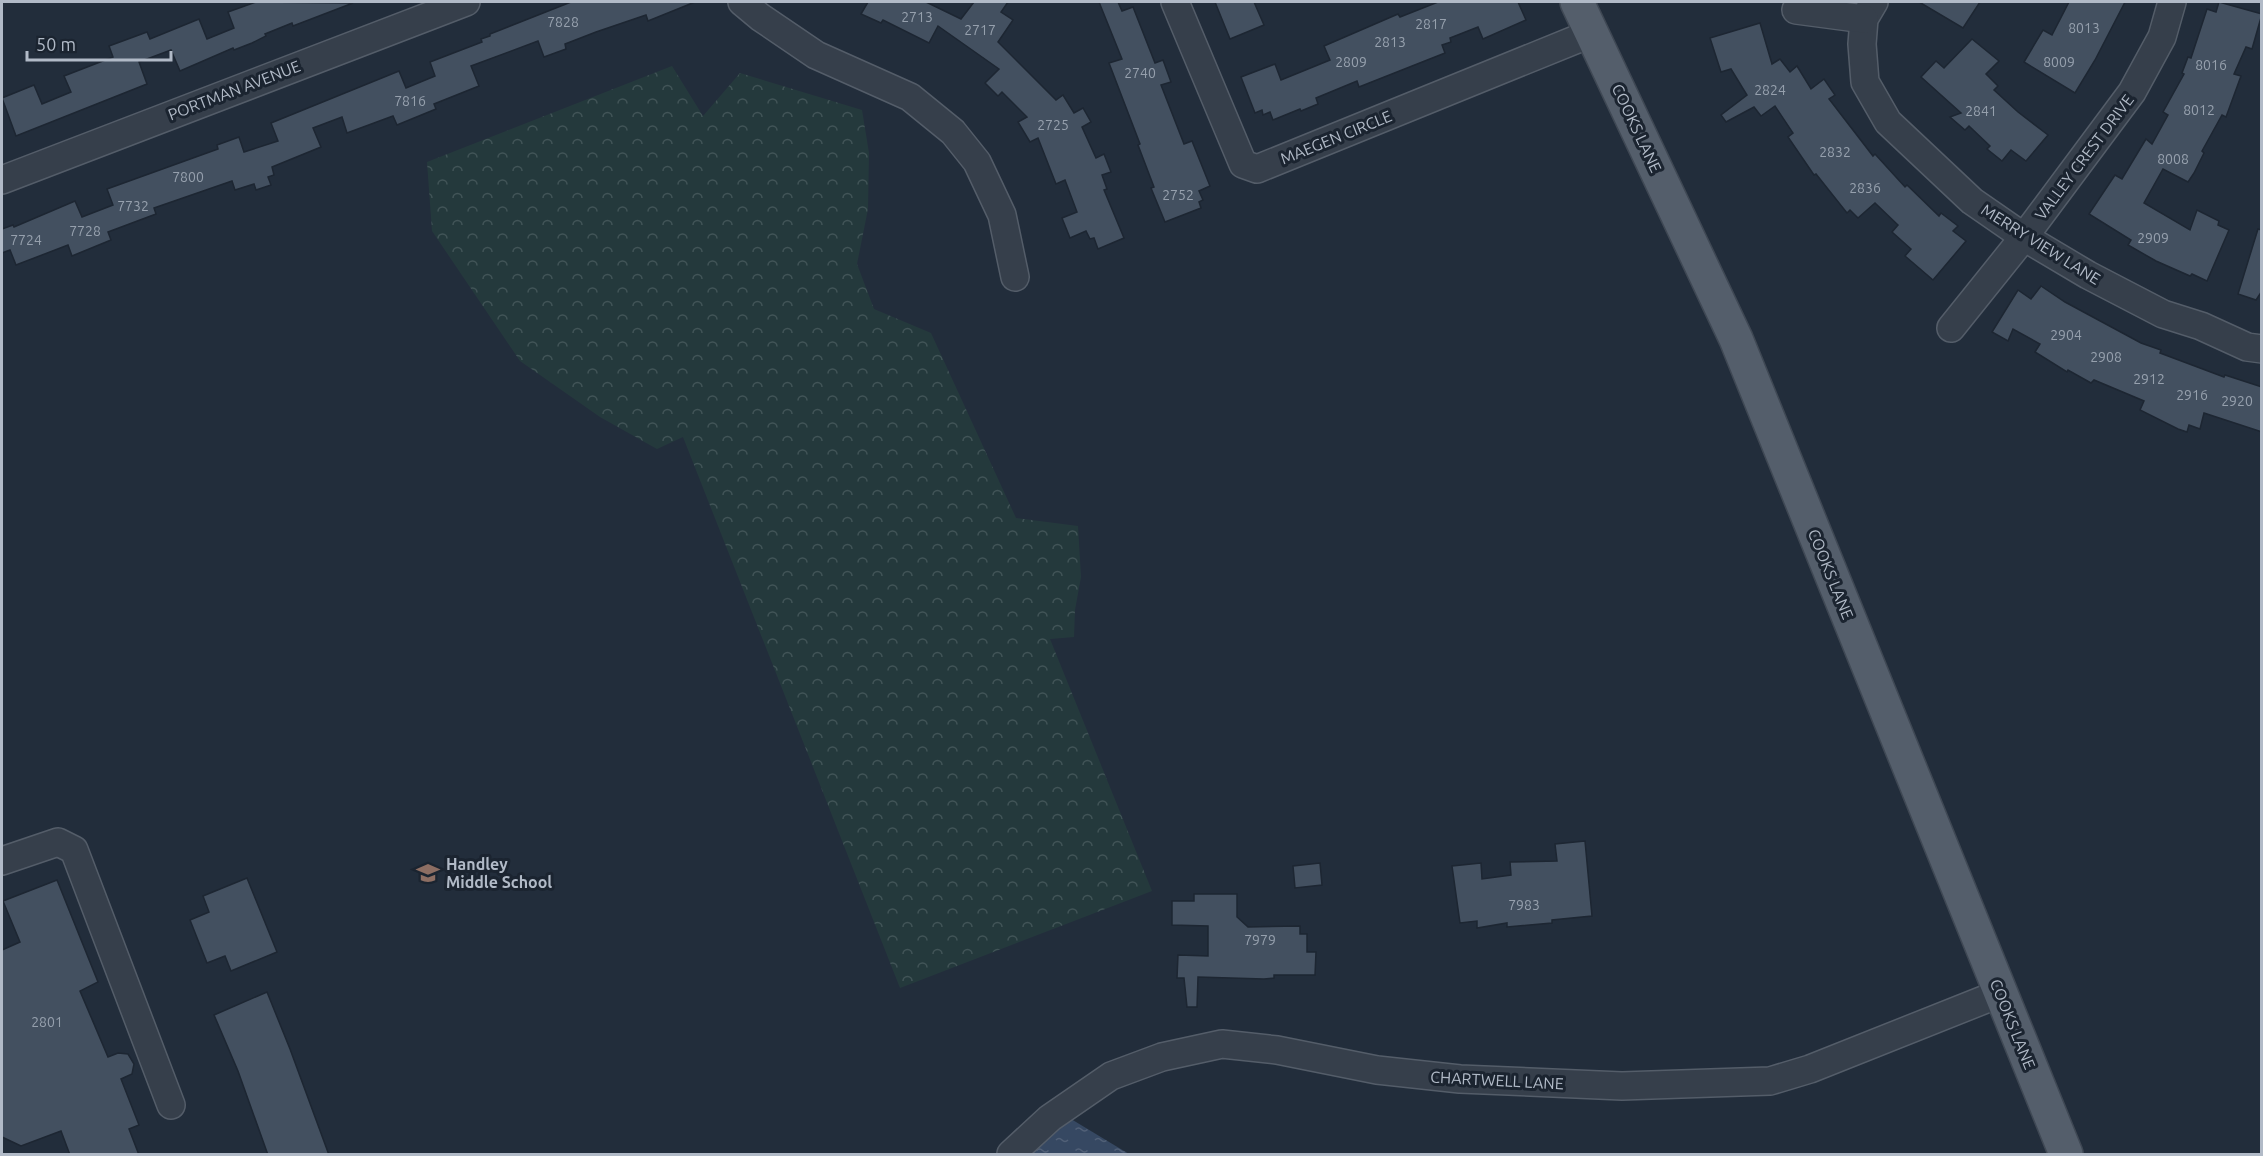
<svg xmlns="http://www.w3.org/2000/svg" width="2263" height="1156" viewBox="0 0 2263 1156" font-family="Ubuntu,sans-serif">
<defs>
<pattern id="forest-crowns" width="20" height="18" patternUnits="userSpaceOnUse" patternTransform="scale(1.5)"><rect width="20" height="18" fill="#24393c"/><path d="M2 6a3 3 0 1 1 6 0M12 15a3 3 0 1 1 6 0" fill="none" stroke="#415457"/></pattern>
<pattern id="water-ripples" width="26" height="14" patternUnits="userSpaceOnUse" patternTransform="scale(1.5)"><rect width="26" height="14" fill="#364862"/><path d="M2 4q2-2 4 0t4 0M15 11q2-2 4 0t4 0" fill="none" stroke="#516077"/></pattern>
</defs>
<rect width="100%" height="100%" fill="#222d3b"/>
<path fill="url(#forest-crowns)" d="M 672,66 L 703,116 L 740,73 L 862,110 L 869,153 L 868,209 L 857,264 L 874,309 L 931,333 L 1016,518 L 1078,526 L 1081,577 L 1075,610 L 1074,637 L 1050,639 L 1152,891 L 900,988 L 683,437 L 657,449 L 600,417 L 520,361 L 432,231 L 427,162 Z"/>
<path fill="url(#water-ripples)" d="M 1071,1119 L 1129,1154 L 1030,1154 Z"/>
<g fill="#435060" stroke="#1d2632" stroke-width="1.5">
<path d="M 256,2 L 353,3 L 293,26 L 292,23 L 265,34 L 266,36 L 252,43 L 234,50 L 233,48 L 180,71 L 171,50 L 139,62 L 147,84 L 16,136 L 2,98 L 34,85 L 42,104 L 71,92 L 64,76 L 113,57 L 109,46 L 147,32 L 150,39 L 199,19 L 207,39 L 234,28 L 228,12 Z"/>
<path d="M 571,2 L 695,2 L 648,21 L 646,15 L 596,32 L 565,44 L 566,49 L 544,57 L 538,41 L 471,66 L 479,86 L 434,104 L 436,109 L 397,125 L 393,116 L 347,133 L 342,117 L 313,128 L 321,147 L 272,167 L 274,175 L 268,177 L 271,185 L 256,190 L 254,184 L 235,190 L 232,181 L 154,208 L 156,214 L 108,232 L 111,240 L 72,256 L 68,245 L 16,265 L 10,250 L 2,253 L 2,229 L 13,225 L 14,227 L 75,201 L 82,217 L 113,205 L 107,189 L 218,149 L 217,145 L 239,137 L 244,152 L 278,141 L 271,123 L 399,71 L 406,88 L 435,76 L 430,62 L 482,42 L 481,39 L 490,36 L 490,34 Z"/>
<path d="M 868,2 L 926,2 L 961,19 L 974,2 L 1008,2 L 1001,12 L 1013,20 L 998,42 L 1056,100 L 1063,95 L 1074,113 L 1083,108 L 1091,122 L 1082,127 L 1096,158 L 1104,154 L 1111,172 L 1102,175 L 1107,189 L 1104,190 L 1124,238 L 1098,249 L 1094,238 L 1090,239 L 1086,231 L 1070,238 L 1062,218 L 1077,212 L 1065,180 L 1056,184 L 1038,138 L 1030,142 L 1018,122 L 1027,117 L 1002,92 L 998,96 L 985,83 L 999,69 L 938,26 L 929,43 L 883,20 L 881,23 L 861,14 Z"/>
<path d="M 1099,2 L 1118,2 L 1122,11 L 1133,7 L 1155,63 L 1163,60 L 1171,82 L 1161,85 L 1184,144 L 1192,141 L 1210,186 L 1199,191 L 1203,200 L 1199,202 L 1201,208 L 1165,222 L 1151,188 L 1154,187 L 1138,145 L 1140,144 L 1109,63 L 1122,59 Z"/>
<path d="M 1215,2 L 1254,2 L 1264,25 L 1230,39 Z"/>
<path d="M 1438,2 L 1518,2 L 1526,20 L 1483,39 L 1478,27 L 1450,38 L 1451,42 L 1442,45 L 1445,53 L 1359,87 L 1357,81 L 1316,98 L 1318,104 L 1301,111 L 1300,109 L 1273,120 L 1270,112 L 1263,115 L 1262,110 L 1255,113 L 1241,77 L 1275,64 L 1281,80 L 1330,60 L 1324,46 L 1398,14 L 1400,17 Z"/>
<path d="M 1919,2 L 1980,2 L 1963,28 Z"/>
<path d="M 2069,2 L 2125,2 L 2095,60 L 2075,93 L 2024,62 L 2043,30 L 2052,35 Z"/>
<path d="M 2219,2 L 2262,14 L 2252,49 L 2246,47 L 2234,74 L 2241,76 L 2226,117 L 2222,115 L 2202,151 L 2204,153 L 2194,173 L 2188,182 L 2163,169 L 2144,203 L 2190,230 L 2197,210 L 2219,221 L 2218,225 L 2229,230 L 2207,281 L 2192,274 L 2190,276 L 2156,261 L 2128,245 L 2131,240 L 2089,214 L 2115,175 L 2122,179 L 2146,139 L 2152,144 L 2168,115 L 2163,112 L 2184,74 L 2182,73 L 2188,57 L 2191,58 L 2207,9 L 2216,12 Z"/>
<path d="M 1760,23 L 1772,64 L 1780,59 L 1790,72 L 1797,66 L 1811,89 L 1824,79 L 1835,95 L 1829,99 L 1873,156 L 1875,154 L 1905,187 L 1907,185 L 1939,216 L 1941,213 L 1958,226 L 1953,231 L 1966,241 L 1933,280 L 1905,256 L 1911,249 L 1892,232 L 1898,225 L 1875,203 L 1858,218 L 1850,210 L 1847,213 L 1816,174 L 1814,175 L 1788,137 L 1793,133 L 1775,106 L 1761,116 L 1754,107 L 1726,122 L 1721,115 L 1747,95 L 1731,69 L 1721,72 L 1710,38 Z"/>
<path d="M 1972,39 L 1999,61 L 1986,74 L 1998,86 L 1994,90 L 2018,112 L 2048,135 L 2026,161 L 2011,150 L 2002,161 L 1987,149 L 1990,146 L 1969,126 L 1965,130 L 1950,117 L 1961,113 L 1921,77 L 1936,61 L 1944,68 Z"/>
<path d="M 2258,229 L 2262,230 L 2262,291 L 2256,300 L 2238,294 Z"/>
<path d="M 2041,286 L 2065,302 L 2141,343 L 2161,350 L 2160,353 L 2224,377 L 2225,375 L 2262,387 L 2262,432 L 2204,413 L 2200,429 L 2189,425 L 2187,432 L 2178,429 L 2140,410 L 2144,401 L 2094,380 L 2091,383 L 2068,370 L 2067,372 L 2035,352 L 2040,344 L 2013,329 L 2008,341 L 1992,332 L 2018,290 L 2031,299 Z"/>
<path d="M 1585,841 L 1592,916 L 1552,920 L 1552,923 L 1507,927 L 1507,923 L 1477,928 L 1477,921 L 1460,923 L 1452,866 L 1481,863 L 1482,879 L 1511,875 L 1510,862 L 1557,861 L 1555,844 Z"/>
<path d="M 1320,863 L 1322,885 L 1295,888 L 1293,866 Z"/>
<path d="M 247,878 L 277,952 L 231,971 L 225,956 L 207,963 L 190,920 L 209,912 L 203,896 Z"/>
<path d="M 57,880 L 98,982 L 80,991 L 108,1057 L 118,1053 L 128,1054 L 134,1064 L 132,1074 L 121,1079 L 139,1125 L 129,1129 L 139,1155 L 70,1155 L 61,1131 L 21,1146 L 2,1137 L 2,950 L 20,942 L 3,901 Z"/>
<path d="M 1194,894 L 1237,894 L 1237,917 L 1248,927 L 1300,926 L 1300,934 L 1307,934 L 1307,952 L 1316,952 L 1315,975 L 1274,975 L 1274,978 L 1264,979 L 1198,977 L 1197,1007 L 1187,1007 L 1184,978 L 1177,978 L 1178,955 L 1208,956 L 1208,926 L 1172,925 L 1172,901 L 1194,901 Z"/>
<path d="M 267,992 L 290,1049 L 329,1155 L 268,1155 L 238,1071 L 214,1015 Z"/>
</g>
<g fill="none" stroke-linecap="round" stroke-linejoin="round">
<g stroke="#545d69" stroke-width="30">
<g id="minor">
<path d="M 742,2 L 760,17 L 816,55 L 910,97 L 953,132 L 977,162 L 1002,215 L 1015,277"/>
<path d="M 1175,2 L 1243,164 L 1257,169 L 1592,33"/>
<path d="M 1874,2 L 1864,19 L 1862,44 L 1865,82 L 1888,122 L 1972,201 L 2024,237 L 2088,275 L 2163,314 L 2201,326 L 2247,347 L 2262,349"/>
<path d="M 1796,10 L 1864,19"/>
<path d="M 2,180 L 466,2"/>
<path d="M 1951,328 L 2024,237 L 2132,92 L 2162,37 L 2172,2"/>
<path d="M 2,861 L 58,842 L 74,850 L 171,1105"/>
<path d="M 1011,1154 L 1050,1118 L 1111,1076 L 1162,1057 L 1222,1044 L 1277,1050 L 1377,1070 L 1460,1079 L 1622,1086 L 1770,1081 L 1810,1069 L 2001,993"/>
</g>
</g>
<g stroke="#3f4854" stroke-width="36">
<path id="major" d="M 1577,2 L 1736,339 L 2066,1154"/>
</g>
<use href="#minor" stroke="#363f4b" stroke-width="27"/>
<use href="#major" stroke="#545e6b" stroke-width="33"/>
</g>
<defs>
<g id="school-bare" transform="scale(1.8)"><path d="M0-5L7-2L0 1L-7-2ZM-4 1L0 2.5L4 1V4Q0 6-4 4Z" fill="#8d6e63" stroke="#1b2430" stroke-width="2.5" paint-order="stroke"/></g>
</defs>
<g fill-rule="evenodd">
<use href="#school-bare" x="428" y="873"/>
</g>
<g text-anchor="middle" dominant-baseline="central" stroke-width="6" stroke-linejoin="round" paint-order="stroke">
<g font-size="14" fill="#96a0ad">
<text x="917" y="17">2713</text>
<text x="563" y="22">7828</text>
<text x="1431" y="24">2817</text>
<text x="2084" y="28">8013</text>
<text x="980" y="30">2717</text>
<text x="1390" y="42">2813</text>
<text x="1351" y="62">2809</text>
<text x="2059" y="62">8009</text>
<text x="2211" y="65">8016</text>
<text x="1140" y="73">2740</text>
<text x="1770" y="90">2824</text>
<text x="410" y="101">7816</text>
<text x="2199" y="110">8012</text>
<text x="1981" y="111">2841</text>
<text x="1053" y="125">2725</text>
<text x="1835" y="152">2832</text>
<text x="2173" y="159">8008</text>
<text x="188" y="177">7800</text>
<text x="1865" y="188">2836</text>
<text x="1178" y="195">2752</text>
<text x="133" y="206">7732</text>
<text x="85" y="231">7728</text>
<text x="2153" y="238">2909</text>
<text x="26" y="240">7724</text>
<text x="2066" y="335">2904</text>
<text x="2106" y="357">2908</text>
<text x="2149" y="379">2912</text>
<text x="2192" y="395">2916</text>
<text x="2237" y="401">2920</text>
<text x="1524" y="905">7983</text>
<text x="1260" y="940">7979</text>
<text x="47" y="1022">2801</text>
</g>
<g font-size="16" fill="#b1bac7" stroke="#1b2430">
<text transform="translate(234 90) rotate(-21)">PORTMAN AVENUE</text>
<text transform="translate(1637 128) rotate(65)">COOKS LANE</text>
<text transform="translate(1336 137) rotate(-22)">MAEGEN CIRCLE</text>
<text transform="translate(2084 157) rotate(-53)">VALLEY CREST DRIVE</text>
<text transform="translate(2041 244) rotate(32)">MERRY VIEW LANE</text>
<text transform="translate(1831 574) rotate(68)">COOKS LANE</text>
<text transform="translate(2013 1024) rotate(68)">COOKS LANE</text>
<text transform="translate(1497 1080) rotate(3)">CHARTWELL LANE</text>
</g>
<g font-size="16" font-weight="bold" fill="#b1bac7" stroke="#1b2430" text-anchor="start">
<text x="446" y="864">Handley<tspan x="446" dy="18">Middle School</tspan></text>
</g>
</g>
<rect width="2263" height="1156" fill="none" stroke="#b1bac7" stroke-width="6"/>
<path d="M27 51v9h144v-9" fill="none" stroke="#b1bac7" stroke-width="3"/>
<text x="36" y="51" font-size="18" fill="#b1bac7" stroke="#1b2430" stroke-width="4.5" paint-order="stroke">50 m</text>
</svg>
